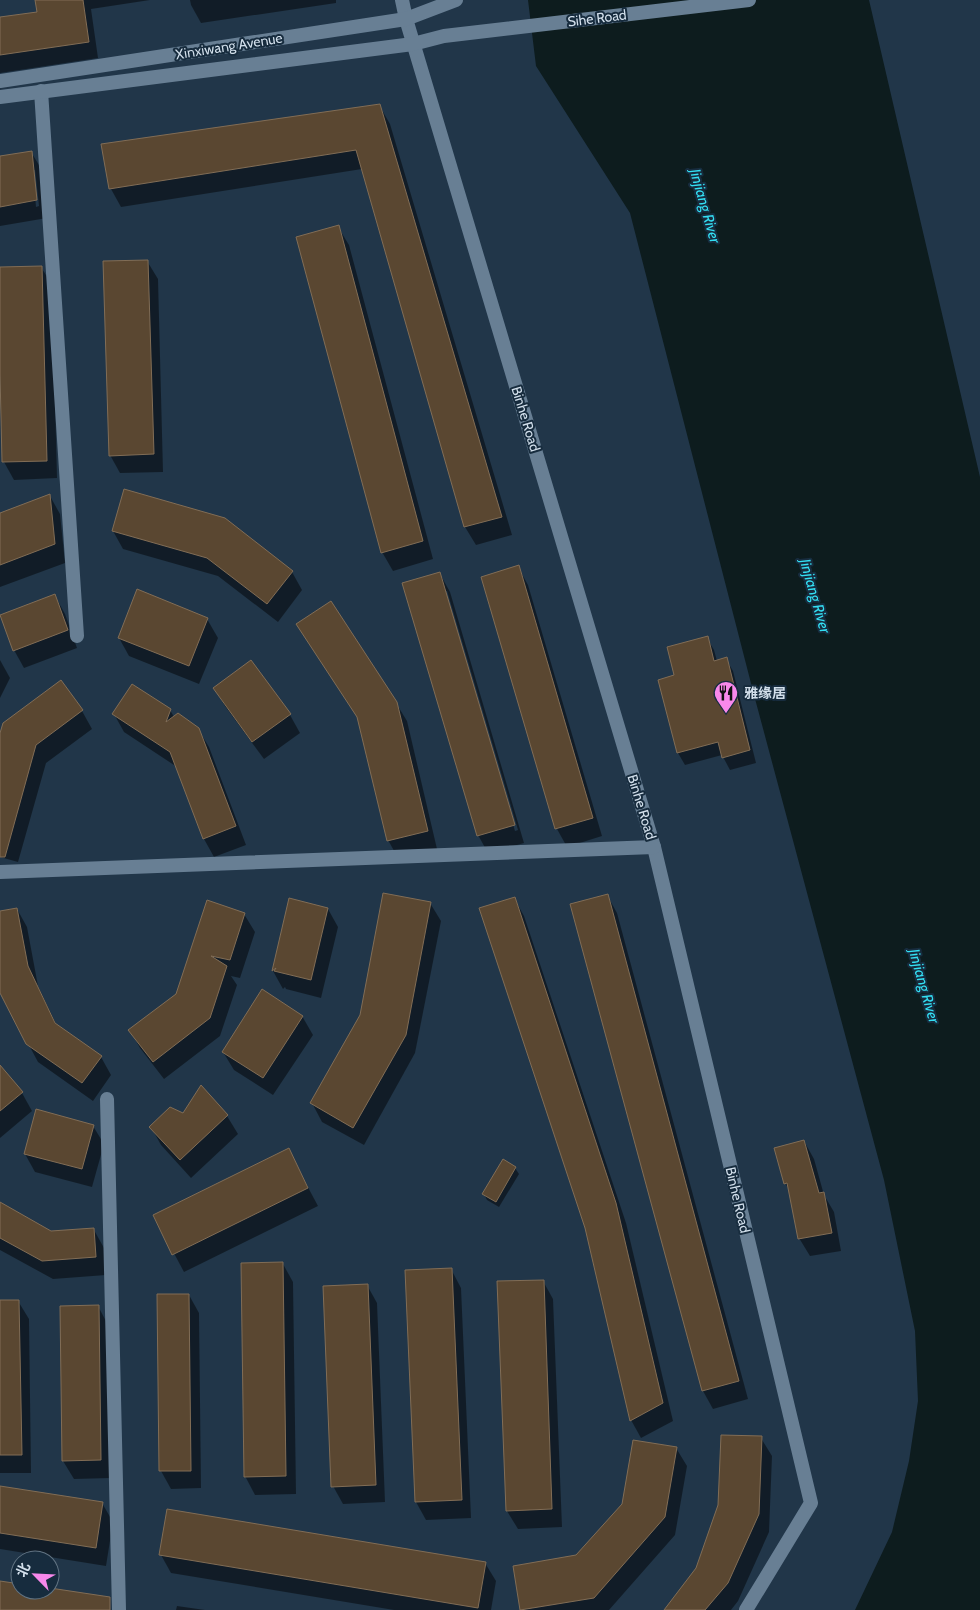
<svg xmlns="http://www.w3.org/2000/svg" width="980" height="1610" viewBox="0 0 980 1610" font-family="Cabin,'Noto Sans SC',sans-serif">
<rect width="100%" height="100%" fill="#213649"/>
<path fill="#0d1c1e" d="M 528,0 L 869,0 L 980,477 L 980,1610 L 855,1610 L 892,1532 L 909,1461 L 918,1401 L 915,1331 L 884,1180 L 754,695 L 630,213 L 536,66 Z"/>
<g fill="#0007" fill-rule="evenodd">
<path d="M 37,0 L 150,0 L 91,9 L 98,58 L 0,73 L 0,18 L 39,13 Z"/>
<path d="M 190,0 L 336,0 L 336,3 L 201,23 L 191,5 Z"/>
<path d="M 379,105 L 390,124 L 512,535 L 476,545 L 465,527 L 362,169 L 121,207 L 111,189 L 103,145 Z"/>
<path d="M 31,152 L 42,170 L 47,218 L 0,226 L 0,157 ZM 33,170 L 35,170 L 39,206 L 36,207 Z"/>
<path d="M 338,227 L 349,245 L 433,559 L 393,571 L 382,552 Z"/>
<path d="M 147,261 L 158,279 L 163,472 L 120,473 L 110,455 Z"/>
<path d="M 41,267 L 52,285 L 57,478 L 14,480 L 4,462 L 0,329 L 0,269 Z"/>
<path d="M 50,496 L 60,514 L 65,563 L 0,587 L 0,514 Z"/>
<path d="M 113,531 L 292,572 L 302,590 L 278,622 L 218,576 L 123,549 Z"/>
<path d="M 518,567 L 528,585 L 602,836 L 567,847 L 557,829 L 482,577 Z"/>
<path d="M 440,574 L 450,592 L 524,843 L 488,853 L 478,835 ZM 444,591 L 447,591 L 518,830 L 515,831 Z"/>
<path d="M 55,596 L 65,614 L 77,648 L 24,668 L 14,650 Z"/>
<path d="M 207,619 L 218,638 L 199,684 L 129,656 L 119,638 Z"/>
<path d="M 707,638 L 714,650 L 717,661 L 726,659 L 733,671 L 756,763 L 730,770 L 722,755 L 685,765 L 678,753 L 676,676 Z"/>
<path d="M 0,660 L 10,678 L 0,698 Z"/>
<path d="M 60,682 L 82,711 L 92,729 L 46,763 L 18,862 L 0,857 L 0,737 Z"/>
<path d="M 214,688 L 290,715 L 300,733 L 264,759 L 225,706 Z"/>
<path d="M 396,703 L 407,721 L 437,849 L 398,858 L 388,840 L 359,720 Z"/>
<path d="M 170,710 L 174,717 L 198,729 L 209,747 L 246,845 L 214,857 L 204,839 L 177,767 L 124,732 L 114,714 Z"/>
<path d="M 607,895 L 617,913 L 748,1399 L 713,1409 L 703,1391 Z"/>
<path d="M 514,898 L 524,916 L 626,1223 L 673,1421 L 641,1438 L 631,1420 L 586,1228 Z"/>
<path d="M 290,900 L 328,909 L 338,927 L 321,998 L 286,989 L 285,987 L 283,989 L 273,971 Z"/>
<path d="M 430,903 L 441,921 L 415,1053 L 364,1145 L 322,1122 L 312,1103 Z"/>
<path d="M 17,909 L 27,927 L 38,986 L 57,1026 L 101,1057 L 111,1075 L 93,1101 L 38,1062 L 0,991 L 0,913 Z"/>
<path d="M 244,914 L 255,932 L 240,978 L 231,976 L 237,985 L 220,1036 L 164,1079 L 140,1048 L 130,1030 L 177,994 Z"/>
<path d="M 302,1016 L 313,1035 L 273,1095 L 234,1070 L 223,1052 Z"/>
<path d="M 0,1067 L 22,1093 L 32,1111 L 0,1138 Z"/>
<path d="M 183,1114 L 227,1116 L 238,1134 L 191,1178 L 161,1145 L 151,1127 Z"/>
<path d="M 93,1126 L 104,1144 L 92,1187 L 35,1172 L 25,1154 Z"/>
<path d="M 804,1141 L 814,1159 L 824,1195 L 834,1212 L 841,1251 L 810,1256 L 799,1238 L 791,1193 L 785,1183 Z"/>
<path d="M 288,1150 L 318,1206 L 184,1272 L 154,1216 Z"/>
<path d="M 515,1168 L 519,1174 L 499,1207 L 487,1200 L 484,1194 Z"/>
<path d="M 0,1204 L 50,1232 L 94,1230 L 104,1248 L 106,1275 L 53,1279 L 0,1250 Z"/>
<path d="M 283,1264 L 293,1282 L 296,1494 L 255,1495 L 245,1476 Z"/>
<path d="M 451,1269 L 461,1288 L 471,1518 L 426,1520 L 416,1502 Z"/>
<path d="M 543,1281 L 553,1299 L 562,1527 L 518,1529 L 507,1511 L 499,1283 Z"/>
<path d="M 367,1285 L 377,1303 L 385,1502 L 343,1504 L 333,1486 Z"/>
<path d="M 189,1295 L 199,1313 L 201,1488 L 171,1489 L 161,1471 L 158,1296 Z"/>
<path d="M 18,1301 L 29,1319 L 31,1473 L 0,1473 L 0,1302 Z"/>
<path d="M 98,1306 L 108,1325 L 111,1478 L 74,1479 L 63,1461 Z"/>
<path d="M 761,1438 L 772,1456 L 769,1532 L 738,1601 L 731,1610 L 666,1610 L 697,1569 Z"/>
<path d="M 676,1448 L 687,1466 L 675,1535 L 609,1610 L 521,1610 L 514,1567 L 576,1556 Z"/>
<path d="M 0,1487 L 102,1503 L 113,1522 L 106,1566 L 0,1549 Z"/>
<path d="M 161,1555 L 485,1563 L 496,1581 L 491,1610 L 394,1610 L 171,1573 Z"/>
<path d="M 177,1606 L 205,1610 L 176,1610 Z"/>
</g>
<g fill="#5a4731" stroke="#816d56">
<path d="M 35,0 L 83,0 L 89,42 L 0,55 L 0,17 L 37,12 Z"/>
<path d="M 380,104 L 502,517 L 464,527 L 356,150 L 109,189 L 101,144 Z"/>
<path d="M 32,151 L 37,200 L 0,207 L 0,156 Z"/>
<path d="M 339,225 L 423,541 L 381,553 L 296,237 Z"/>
<path d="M 148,260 L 154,454 L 109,456 L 103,261 Z"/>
<path d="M 42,266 L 47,461 L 2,462 L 0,374 L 0,267 Z"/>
<path d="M 124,489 L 225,518 L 293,571 L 267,604 L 207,558 L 112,531 Z"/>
<path d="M 50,494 L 55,544 L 0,565 L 0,513 Z"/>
<path d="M 519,565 L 593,818 L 555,829 L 481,577 Z"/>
<path d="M 440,572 L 515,825 L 477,836 L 402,583 Z"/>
<path d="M 137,589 L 208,618 L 189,666 L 118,638 Z"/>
<path d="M 55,594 L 68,630 L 13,651 L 0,615 Z"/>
<path d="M 331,601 L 397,702 L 428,831 L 387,841 L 357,717 L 296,624 Z"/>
<path d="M 708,636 L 714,661 L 727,657 L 750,750 L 722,758 L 718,742 L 677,753 L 658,680 L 674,675 L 667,647 Z"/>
<path d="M 251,660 L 291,714 L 252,742 L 213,688 Z"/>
<path d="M 61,680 L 83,710 L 36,745 L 5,857 L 0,857 L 0,733 L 3,723 Z"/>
<path d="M 132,684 L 171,709 L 166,722 L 178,713 L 199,728 L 236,826 L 203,839 L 170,752 L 112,714 Z"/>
<path d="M 383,893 L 431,902 L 406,1035 L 353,1128 L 310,1103 L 360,1015 Z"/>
<path d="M 608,894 L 739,1381 L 702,1391 L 570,904 Z"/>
<path d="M 515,897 L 616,1203 L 663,1403 L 630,1421 L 585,1228 L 479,908 Z"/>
<path d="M 289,898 L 328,908 L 311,980 L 274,971 L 276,968 L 272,971 Z"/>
<path d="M 207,900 L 245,913 L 230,960 L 211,956 L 227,966 L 210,1018 L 153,1062 L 128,1030 L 176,994 Z"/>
<path d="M 17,908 L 28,966 L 55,1023 L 102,1056 L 82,1083 L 26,1044 L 0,993 L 0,911 Z"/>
<path d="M 262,989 L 303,1016 L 263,1078 L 222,1052 Z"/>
<path d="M 0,1065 L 23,1092 L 0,1111 Z"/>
<path d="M 201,1085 L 228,1115 L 180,1160 L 149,1127 L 170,1107 L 183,1113 Z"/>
<path d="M 36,1109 L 94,1125 L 82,1169 L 24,1154 Z"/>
<path d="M 804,1140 L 819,1193 L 824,1192 L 832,1233 L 798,1239 L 787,1183 L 784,1184 L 774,1148 Z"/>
<path d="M 289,1148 L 308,1188 L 172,1255 L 153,1215 Z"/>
<path d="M 503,1159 L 516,1167 L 496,1202 L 482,1194 Z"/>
<path d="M 0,1202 L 51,1231 L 94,1228 L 96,1257 L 42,1261 L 0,1238 Z"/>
<path d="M 283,1262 L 286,1476 L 244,1477 L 241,1263 Z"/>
<path d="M 452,1268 L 462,1500 L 415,1502 L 405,1270 Z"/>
<path d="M 544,1280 L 552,1509 L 506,1511 L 497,1281 Z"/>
<path d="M 368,1284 L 376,1485 L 331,1487 L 323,1286 Z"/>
<path d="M 157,1294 L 189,1294 L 191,1471 L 159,1471 Z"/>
<path d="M 0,1300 L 19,1300 L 22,1455 L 0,1455 Z"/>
<path d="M 99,1305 L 101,1460 L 62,1461 L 60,1306 Z"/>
<path d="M 721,1435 L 762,1436 L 759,1514 L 728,1583 L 705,1610 L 664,1610 L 696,1568 L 718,1505 Z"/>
<path d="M 633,1440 L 677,1447 L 665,1517 L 594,1598 L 520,1610 L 513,1566 L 576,1555 L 622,1504 Z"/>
<path d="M 0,1486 L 103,1502 L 96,1548 L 0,1533 Z"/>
<path d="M 167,1509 L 486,1562 L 478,1608 L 159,1555 Z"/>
<path d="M 0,1581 L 20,1584 L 20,1590 L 50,1590 L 50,1588 L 110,1597 L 110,1610 L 0,1610 Z"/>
</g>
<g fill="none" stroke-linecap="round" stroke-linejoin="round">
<g stroke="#687f94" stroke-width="14">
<path d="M 402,0 L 406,19 L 654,847 L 811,1503 L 746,1610"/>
<path d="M 41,91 L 77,636"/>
<path d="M 0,872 L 654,847"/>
<path d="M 107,1099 L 119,1610"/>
</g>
<g stroke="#687f94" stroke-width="14">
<path d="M 0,81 L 406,19 L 456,0"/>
<path d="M 0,97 L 413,44 L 444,36 L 749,0"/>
</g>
</g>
<defs>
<g id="restaurant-pin" transform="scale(1.25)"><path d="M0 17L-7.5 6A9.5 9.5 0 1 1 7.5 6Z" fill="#f888eb" stroke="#172c3e"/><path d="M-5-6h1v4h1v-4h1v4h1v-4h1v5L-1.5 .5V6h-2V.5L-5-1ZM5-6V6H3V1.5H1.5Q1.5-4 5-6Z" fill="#111"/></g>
</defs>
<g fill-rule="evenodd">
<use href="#restaurant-pin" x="726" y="693"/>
</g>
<g text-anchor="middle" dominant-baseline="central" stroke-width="4" stroke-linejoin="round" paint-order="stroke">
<g font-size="14" fill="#d2dfeb" stroke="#172c3e">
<text transform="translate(597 18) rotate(-7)">Sihe Road</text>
<text transform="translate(229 46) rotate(-9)">Xinxiwang Avenue</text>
<text transform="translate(526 419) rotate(73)">Binhe Road</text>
<text transform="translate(642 807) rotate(73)">Binhe Road</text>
<text transform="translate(738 1200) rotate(77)">Binhe Road</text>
</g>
<g font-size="14" font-weight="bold" fill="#d2dfeb" stroke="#172c3e" text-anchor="start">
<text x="744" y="693">雅缘居</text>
</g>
<g font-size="15" font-style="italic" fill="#33dff3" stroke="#172c3e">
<text transform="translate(705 206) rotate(74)">Jinjiang River</text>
<text transform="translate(815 596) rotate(74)">Jinjiang River</text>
<text transform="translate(924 986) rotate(74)">Jinjiang River</text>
</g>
</g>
<g transform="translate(35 1575) rotate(294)"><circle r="24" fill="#172c3e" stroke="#627483"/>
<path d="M0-4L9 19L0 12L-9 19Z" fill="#f888eb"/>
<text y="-8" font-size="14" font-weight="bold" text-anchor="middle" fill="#d2dfeb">北</text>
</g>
</svg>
